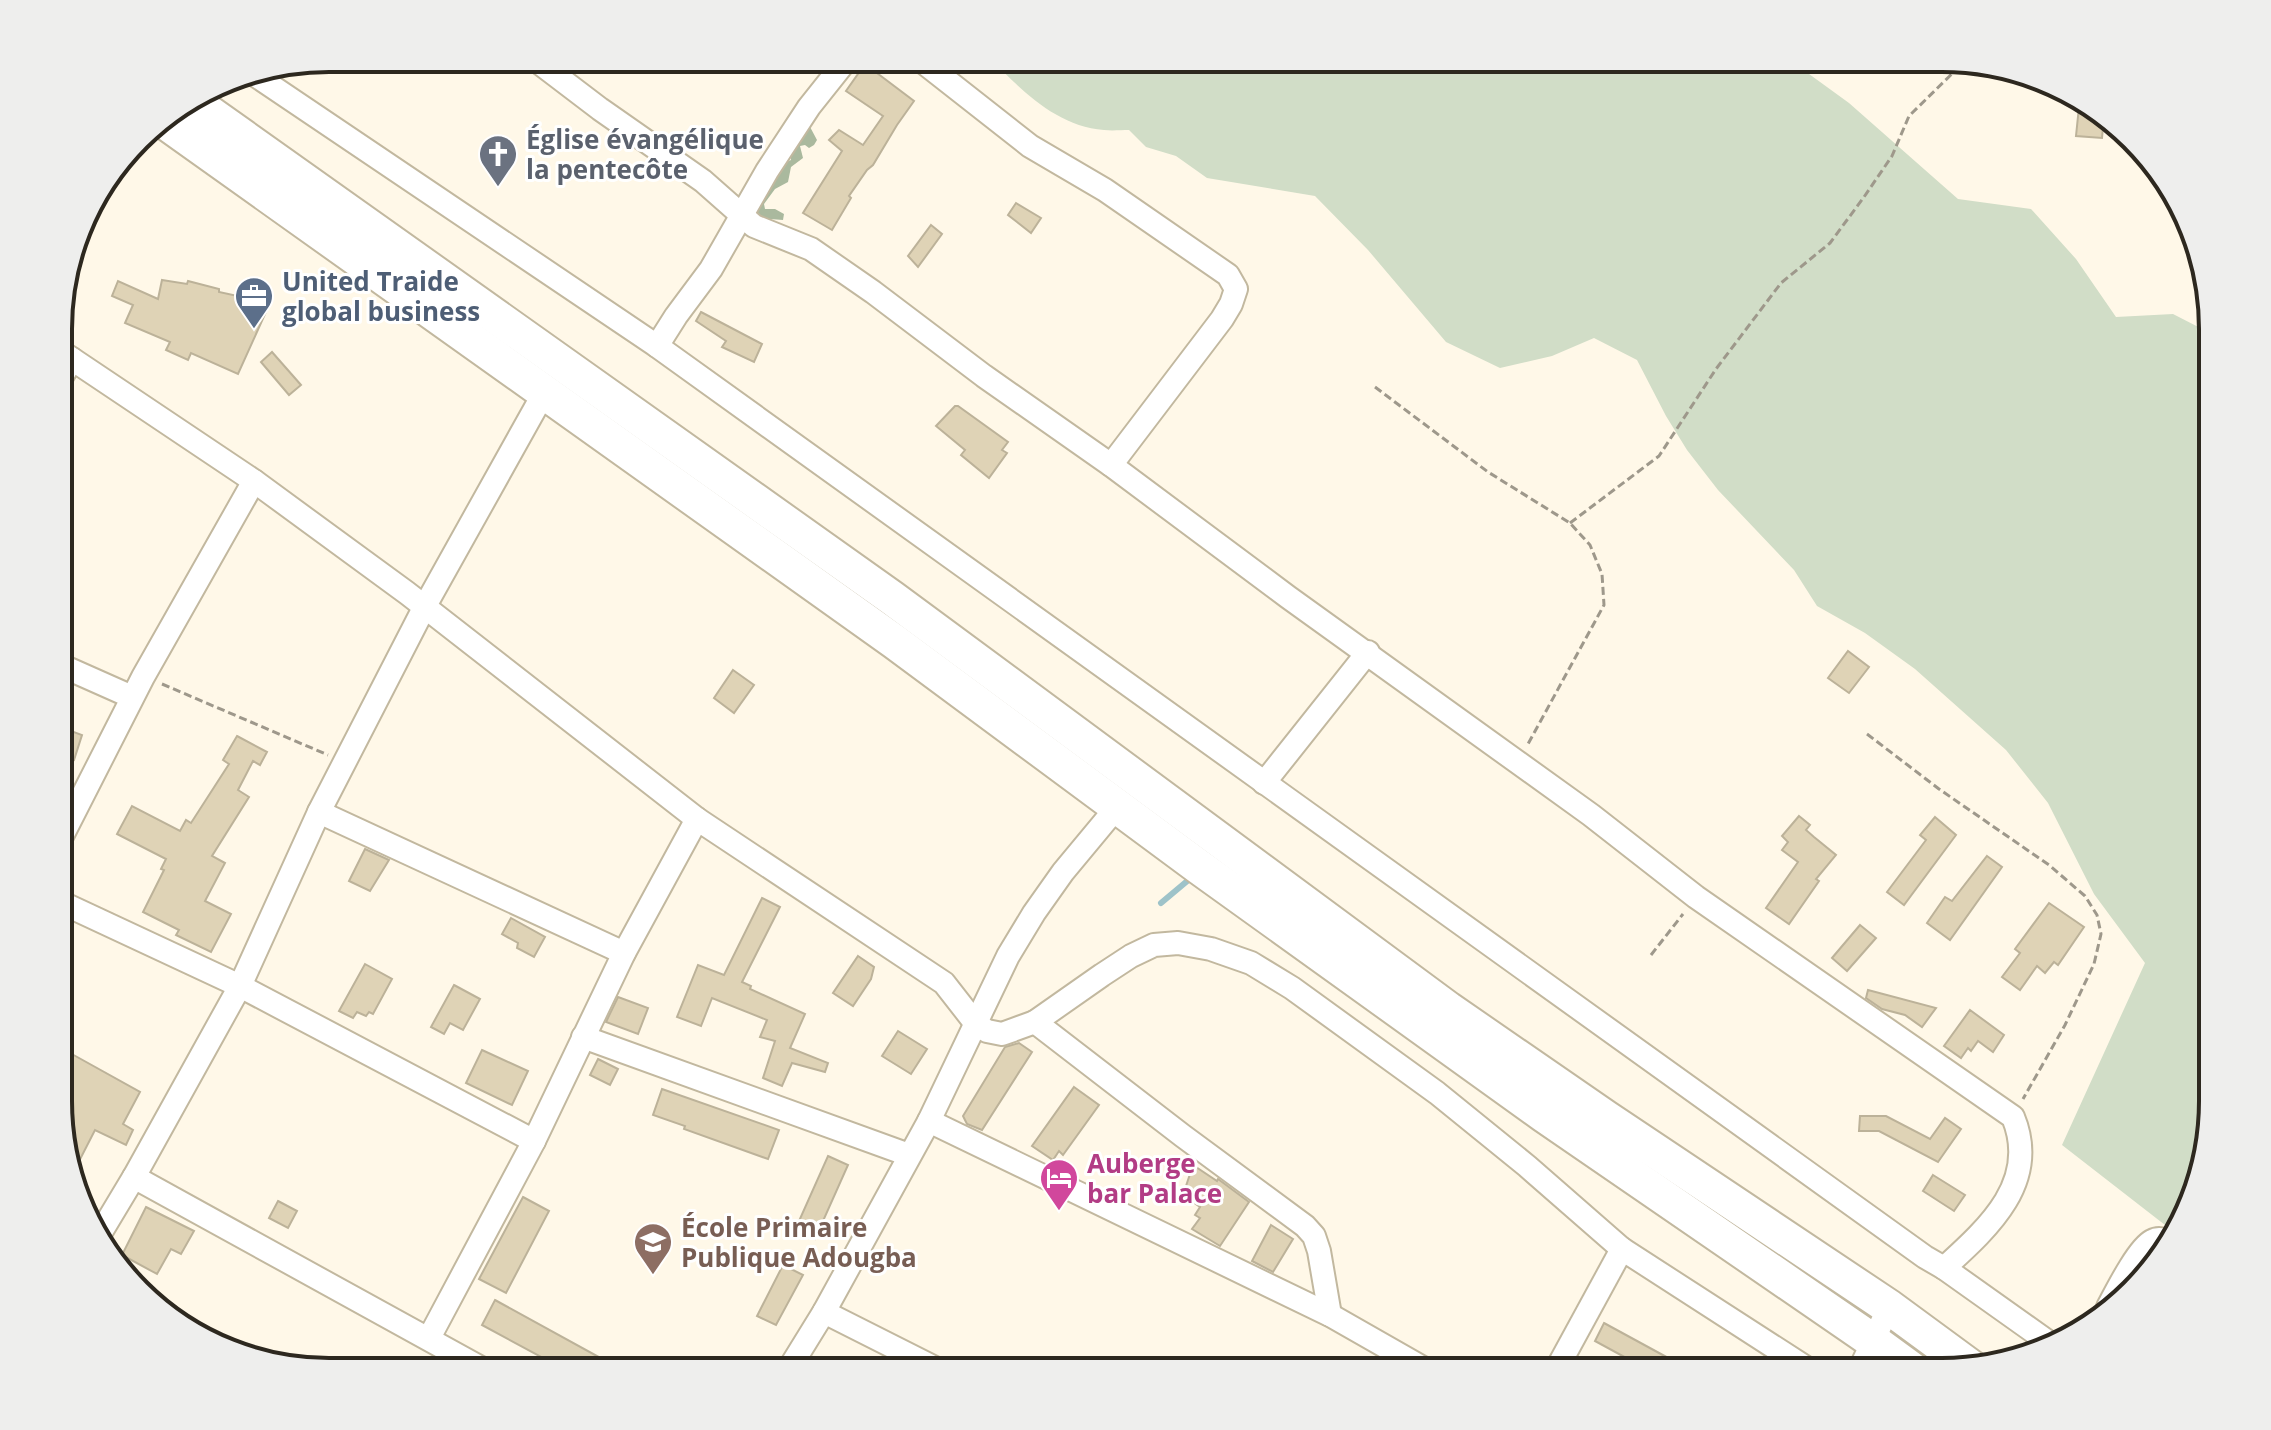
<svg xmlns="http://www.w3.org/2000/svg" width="2271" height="1430" viewBox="0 0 2271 1430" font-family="'Open Sans',sans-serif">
<rect width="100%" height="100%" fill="#fff8e8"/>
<path fill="#d1ddc7" d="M 990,58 L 1787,58 L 1849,103 L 1958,199 L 2031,209 L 2076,259 L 2116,317 L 2173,314 L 2212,334 L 2212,1118 L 2174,1232 L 2062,1145 L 2145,963 L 2094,894 L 2048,803 L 2006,750 L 1915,669 L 1865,633 L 1817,606 L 1794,570 L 1718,490 L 1687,450 L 1666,416 L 1637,360 L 1594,338 L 1552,356 L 1500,368 L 1446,342 L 1368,250 L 1315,196 L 1207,178 L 1176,156 L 1146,147 L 1129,130 C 1121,130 1112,131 1104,130 C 1056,126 1021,90 990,58 Z"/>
<path fill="#aab99e" d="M 809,125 L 817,140 L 814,145 L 809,148 L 805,145 L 800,146 L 803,158 L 791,167 L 788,182 L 775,189 L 764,204 L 765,209 L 775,209 L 784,214 L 783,220 L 770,219 L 759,225 L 743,201 L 784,163 L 791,160 L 790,151 Z"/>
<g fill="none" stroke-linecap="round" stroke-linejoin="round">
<path stroke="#9ec3c9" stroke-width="6" d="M 1161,903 L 1192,877"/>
</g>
<g fill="#dfd3b6" stroke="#bcb299" stroke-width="2">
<path d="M 865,64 L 914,101 L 897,125 L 873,165 L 867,170 L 849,196 L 851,198 L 832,230 L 803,213 L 842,151 L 829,140 L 839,130 L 863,145 L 883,116 L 846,91 Z"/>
<path d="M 2080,97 L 2092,103 L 2104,116 L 2102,138 L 2076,136 Z"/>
<path d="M 1016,203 L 1041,218 L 1031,233 L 1008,215 Z"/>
<path d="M 931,225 L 942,234 L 918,267 L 908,256 Z"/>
<path d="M 162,280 L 187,284 L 188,281 L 219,289 L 219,292 L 270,303 L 238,374 L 191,353 L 188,360 L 166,350 L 170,342 L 125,323 L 133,305 L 112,296 L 118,281 L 158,299 Z"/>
<path d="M 701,312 L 762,344 L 754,362 L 722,347 L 726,341 L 696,321 Z"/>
<path d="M 272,352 L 301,385 L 289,395 L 261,362 Z"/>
<path d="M 955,406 L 958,406 L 1008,442 L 1002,450 L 1007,453 L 989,478 L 961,455 L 965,450 L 936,426 Z"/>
<path d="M 1848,651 L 1869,667 L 1849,693 L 1828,678 Z"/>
<path d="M 733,670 L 754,685 L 734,713 L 714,698 Z"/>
<path d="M 60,727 L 82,735 L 74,760 L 60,756 Z"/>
<path d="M 237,736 L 267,752 L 260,765 L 253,761 L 238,790 L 249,797 L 212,856 L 225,863 L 205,901 L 231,914 L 211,952 L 176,935 L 179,930 L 143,912 L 164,870 L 161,869 L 166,859 L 117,834 L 132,806 L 180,831 L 186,820 L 191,823 L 229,764 L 223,760 Z"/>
<path d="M 1799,816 L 1810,825 L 1806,830 L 1814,837 L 1836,855 L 1816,879 L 1819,881 L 1789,924 L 1766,908 L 1798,862 L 1782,850 L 1788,842 L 1782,836 Z"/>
<path d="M 1935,817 L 1956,835 L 1904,905 L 1887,892 L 1926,840 L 1920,835 Z"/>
<path d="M 365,849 L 389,860 L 370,891 L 349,881 Z"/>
<path d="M 1987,856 L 2002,867 L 1950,940 L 1927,923 L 1945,897 L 1952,901 Z"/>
<path d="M 762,898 L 780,907 L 742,982 L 751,986 L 750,989 L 805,1014 L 790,1048 L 828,1063 L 825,1072 L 792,1063 L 782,1086 L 763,1078 L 775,1041 L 760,1037 L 767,1020 L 712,998 L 701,1026 L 677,1017 L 698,965 L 724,975 Z"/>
<path d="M 2049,903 L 2084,927 L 2058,965 L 2054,962 L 2045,973 L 2037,966 L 2020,990 L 2002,977 L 2020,953 L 2015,949 Z"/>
<path d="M 511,918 L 545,937 L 534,957 L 517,948 L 518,943 L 502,934 Z"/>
<path d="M 1860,925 L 1876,938 L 1847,971 L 1832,958 Z"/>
<path d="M 858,956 L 874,967 L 871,979 L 853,1006 L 833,993 Z"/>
<path d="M 365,964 L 392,979 L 373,1014 L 369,1012 L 366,1016 L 357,1012 L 353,1018 L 339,1011 Z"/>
<path d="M 454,985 L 480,999 L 463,1030 L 450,1023 L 444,1034 L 431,1027 Z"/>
<path d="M 1868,990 L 1936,1008 L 1922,1027 L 1905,1015 L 1882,1009 L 1866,998 Z"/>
<path d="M 618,997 L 648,1008 L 638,1034 L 606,1022 Z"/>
<path d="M 1970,1010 L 2004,1035 L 1993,1052 L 1978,1041 L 1971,1051 L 1968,1048 L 1961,1058 L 1944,1046 Z"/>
<path d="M 898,1031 L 927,1049 L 911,1074 L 882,1056 Z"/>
<path d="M 1019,1043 L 1032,1052 L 982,1130 L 967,1124 L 963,1116 L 1005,1047 Z"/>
<path d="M 482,1050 L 528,1071 L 512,1105 L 466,1083 Z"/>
<path d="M 70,1053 L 140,1092 L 123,1124 L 133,1130 L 126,1145 L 95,1130 L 74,1171 L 60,1136 L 60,1071 Z"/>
<path d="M 598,1059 L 618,1069 L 610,1085 L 590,1075 Z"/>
<path d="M 1074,1087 L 1099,1105 L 1063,1155 L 1059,1151 L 1053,1160 L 1032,1146 Z"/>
<path d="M 662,1089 L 779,1130 L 768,1159 L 684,1129 L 685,1126 L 653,1115 Z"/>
<path d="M 1860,1116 L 1886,1116 L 1930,1139 L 1945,1118 L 1961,1129 L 1938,1162 L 1879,1131 L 1859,1131 Z"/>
<path d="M 828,1156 L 848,1165 L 815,1239 L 795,1230 Z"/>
<path d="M 1193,1165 L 1217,1181 L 1218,1179 L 1249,1202 L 1220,1246 L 1192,1229 L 1200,1218 L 1195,1215 L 1200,1207 L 1183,1195 Z"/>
<path d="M 1933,1175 L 1965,1195 L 1954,1211 L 1923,1191 Z"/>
<path d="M 523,1197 L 549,1211 L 506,1293 L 479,1279 Z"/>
<path d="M 278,1201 L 297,1211 L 288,1228 L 269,1218 Z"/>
<path d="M 146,1207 L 194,1231 L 181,1254 L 171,1249 L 157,1274 L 122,1255 Z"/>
<path d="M 1271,1225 L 1293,1239 L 1273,1272 L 1252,1261 Z"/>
<path d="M 783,1265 L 803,1275 L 776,1325 L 757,1316 Z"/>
<path d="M 495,1300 L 626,1372 L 569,1372 L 482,1325 Z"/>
<path d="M 1604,1323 L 1694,1372 L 1652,1372 L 1595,1341 Z"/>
</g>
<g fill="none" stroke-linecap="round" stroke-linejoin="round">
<g stroke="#c2b89f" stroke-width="26">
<g id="minor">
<path d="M 533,58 L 600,109 L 703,181 L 754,226 L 811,249 L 873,292 L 984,376 L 1111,465 L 1288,597 L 1591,815 L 1696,897 L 2013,1117 C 2040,1182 1988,1228 1944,1268"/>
<path d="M 918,58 L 1030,146 L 1105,190 L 1228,275 L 1236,289 L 1231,304 L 1222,319 L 1111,465"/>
<path d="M 252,73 L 657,346 L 1925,1257 L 1944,1268 L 2051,1344"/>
<path d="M 657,346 L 676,316 L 711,269 L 767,171 L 809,107 L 848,58"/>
<path d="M 60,351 L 254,481 L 407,593 L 697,819 L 944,983 L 976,1024 L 987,1031 L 1002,1034 L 1035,1022 L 1102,975 L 1131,956 L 1154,945 L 1178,943 L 1211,949 L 1251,963 L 1292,988 L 1437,1093 L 1527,1166 L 1622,1249 L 1811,1371"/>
<path d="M 60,380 L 72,359"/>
<path d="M 60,665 L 132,697"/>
<path d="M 1264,783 L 1368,652"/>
<path d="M 319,812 L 624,953"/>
<path d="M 60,840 L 143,677 L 254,481"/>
<path d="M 60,902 L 240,986 L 534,1141"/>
<path d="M 1035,1022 L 1183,1136 L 1305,1226 L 1314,1236 L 1319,1251 L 1330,1315"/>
<path d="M 583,1037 L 909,1155"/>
<path d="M 929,1121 L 1330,1315 L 1430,1372"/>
<path d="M 134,1177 L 488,1372"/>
<path d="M 98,1237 L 134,1177 L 240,986 L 319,812 L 425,606 L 545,391"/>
<path d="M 2108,1307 C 2116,1292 2138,1248 2152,1241 C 2159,1237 2164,1239 2170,1243"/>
<path d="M 824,1312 L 943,1372"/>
<path d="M 429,1338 L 534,1141 L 624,953 L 697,819"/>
<path d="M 1859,1371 L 1889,1307"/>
<path d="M 787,1372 L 824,1312 L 929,1121 L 1008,956 L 1034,913 L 1063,872 L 1117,807"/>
<path d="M 1555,1372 L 1622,1249"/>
</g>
</g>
<g stroke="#c2b89f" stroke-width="38">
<g id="primary">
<path d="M 191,100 L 892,598 L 1448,1009 L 1606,1118 L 1889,1307 L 1972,1368"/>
<path d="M 161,119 L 895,642 L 1199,867 L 1544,1115 L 1873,1341 L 1914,1371"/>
</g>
</g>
<g stroke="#9e988b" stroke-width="3" stroke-dasharray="8 4" stroke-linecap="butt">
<path d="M 1375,387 L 1488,472 L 1570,523 L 1590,545 L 1602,574 L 1604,605 L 1528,744"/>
<path d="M 1570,523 L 1659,456 L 1716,369 L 1781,283 L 1830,243 L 1864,197 L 1892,156 L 1909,116 L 1964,62"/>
<path d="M 162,684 L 328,755"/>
<path d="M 1867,734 L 1939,789 L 2049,865 L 2085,896 L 2097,915 L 2101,934 L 2094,964 L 2065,1025 L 2023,1099"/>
<path d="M 1651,955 L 1683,914"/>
</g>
<use href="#minor" stroke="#fff" stroke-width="22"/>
<use href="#primary" stroke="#fff" stroke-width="34"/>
</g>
<defs>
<g id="church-pin" transform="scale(2)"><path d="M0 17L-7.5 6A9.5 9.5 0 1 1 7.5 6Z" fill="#6b7280" stroke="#fff"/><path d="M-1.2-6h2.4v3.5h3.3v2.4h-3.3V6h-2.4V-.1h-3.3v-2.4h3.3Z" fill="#fff"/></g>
<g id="office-pin" transform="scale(2)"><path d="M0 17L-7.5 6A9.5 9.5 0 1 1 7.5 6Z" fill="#5c6f8a" stroke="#fff"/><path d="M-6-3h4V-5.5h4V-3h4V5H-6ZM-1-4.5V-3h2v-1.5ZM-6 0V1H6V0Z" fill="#fff"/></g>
<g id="hotel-pin" transform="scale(2)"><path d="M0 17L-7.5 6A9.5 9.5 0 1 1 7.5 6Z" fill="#d1479c" stroke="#fff"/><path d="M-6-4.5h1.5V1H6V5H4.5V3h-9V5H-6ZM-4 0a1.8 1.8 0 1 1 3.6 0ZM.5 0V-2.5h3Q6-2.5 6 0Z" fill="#fff"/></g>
<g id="school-pin" transform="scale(2)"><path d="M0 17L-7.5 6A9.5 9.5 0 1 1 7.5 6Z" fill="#8d6e63" stroke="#fff"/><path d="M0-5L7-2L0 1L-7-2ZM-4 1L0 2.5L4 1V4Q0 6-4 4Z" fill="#fff"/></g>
</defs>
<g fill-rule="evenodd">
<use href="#church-pin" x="498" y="154"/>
<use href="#office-pin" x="254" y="296"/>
<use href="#hotel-pin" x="1059" y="1178"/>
<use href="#school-pin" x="653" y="1242"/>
</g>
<g text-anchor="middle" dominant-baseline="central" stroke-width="6" stroke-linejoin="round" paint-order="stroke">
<g font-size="26" font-weight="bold" fill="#5b616d" stroke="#fff" text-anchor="start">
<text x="526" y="139">Église évangélique<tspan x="526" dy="30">la pentecôte</tspan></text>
</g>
<g font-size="26" font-weight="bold" fill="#4e5e75" stroke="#fff" text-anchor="start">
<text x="282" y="281">United Traide<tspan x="282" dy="30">global business</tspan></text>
</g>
<g font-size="26" font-weight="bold" fill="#b23c85" stroke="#fff" text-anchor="start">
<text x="1087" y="1163">Auberge<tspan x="1087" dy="30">bar Palace</tspan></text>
</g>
<g font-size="26" font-weight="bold" fill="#785e54" stroke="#fff" text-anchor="start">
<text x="681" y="1227">École Primaire<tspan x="681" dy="30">Publique Adougba</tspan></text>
</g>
</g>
<path d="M0 0H2271V1430H0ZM329 72H1942A257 257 0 0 1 2199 329V1101A257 257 0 0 1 1942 1358H329A257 257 0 0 1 72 1101V329A257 257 0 0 1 329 72Z" fill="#eeeeed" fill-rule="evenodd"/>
<path fill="none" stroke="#2d281f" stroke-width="4" d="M329 72H1942A257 257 0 0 1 2199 329V1101A257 257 0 0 1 1942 1358H329A257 257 0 0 1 72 1101V329A257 257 0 0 1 329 72Z"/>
</svg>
